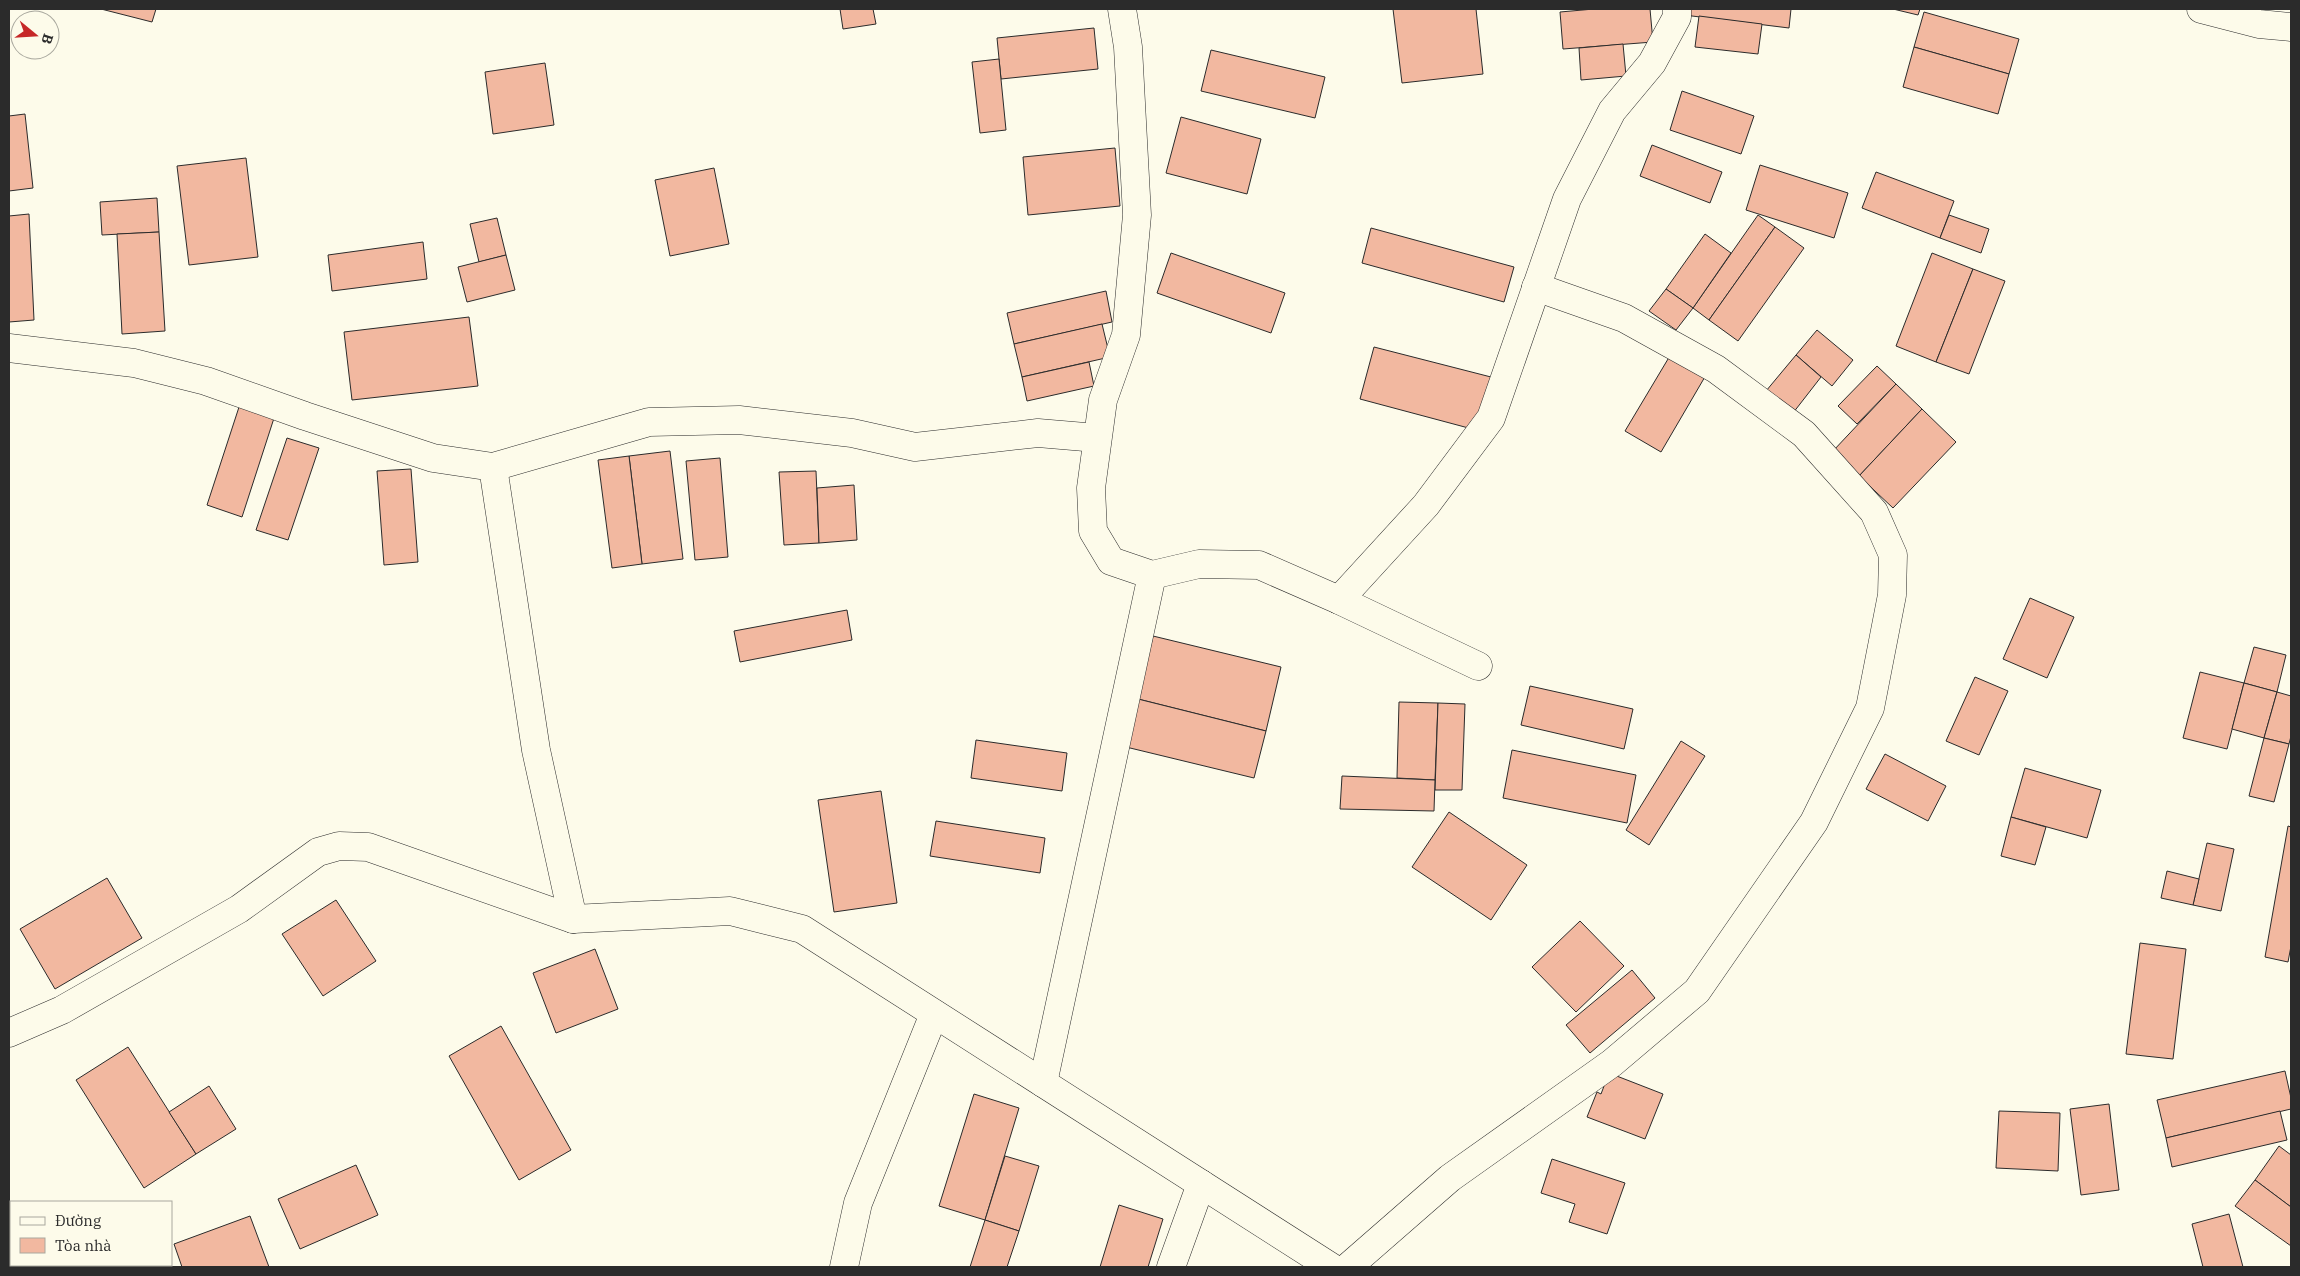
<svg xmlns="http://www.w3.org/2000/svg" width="2300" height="1276" viewBox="0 0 2300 1276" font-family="'IBM Plex Serif',serif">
<rect width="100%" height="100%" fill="#fdfbea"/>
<g fill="#f2b8a0" stroke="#2b2b2b">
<path d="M 101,9 L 156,9 L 152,22 Z"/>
<path d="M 840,9 L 873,9 L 876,24 L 843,29 Z"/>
<path d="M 1393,9 L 1476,9 L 1483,74 L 1402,83 Z"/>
<path d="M 1594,9 L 1650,9 L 1653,42 L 1563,49 L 1560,12 Z"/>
<path d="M 1685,9 L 1791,9 L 1789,28 L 1684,15 Z"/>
<path d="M 1893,9 L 1920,9 L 1918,15 Z"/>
<path d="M 1924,12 L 2019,39 L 2009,74 L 1914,47 Z"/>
<path d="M 1699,16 L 1762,24 L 1758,54 L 1695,47 Z"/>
<path d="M 1094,28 L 1098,69 L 1001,79 L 997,38 Z"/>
<path d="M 1623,44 L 1626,76 L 1581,80 L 1579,48 Z"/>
<path d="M 1914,47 L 2009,74 L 1998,114 L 1903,87 Z"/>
<path d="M 1211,50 L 1325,77 L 1315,118 L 1201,91 Z"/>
<path d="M 999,59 L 1006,130 L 980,133 L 972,62 Z"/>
<path d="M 545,63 L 554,125 L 493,134 L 485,72 Z"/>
<path d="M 1682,91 L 1754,116 L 1741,154 L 1670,130 Z"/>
<path d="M 25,114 L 33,188 L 9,191 L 9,116 Z"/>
<path d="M 1181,117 L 1261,139 L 1247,194 L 1166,173 Z"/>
<path d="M 1652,145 L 1722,172 L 1710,203 L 1640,176 Z"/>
<path d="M 1115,148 L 1120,206 L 1028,215 L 1023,157 Z"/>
<path d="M 246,158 L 258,257 L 189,265 L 177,166 Z"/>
<path d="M 1760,165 L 1848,193 L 1834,238 L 1746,210 Z"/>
<path d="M 714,168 L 729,244 L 670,256 L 655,180 Z"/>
<path d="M 1876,172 L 1954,201 L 1940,238 L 1862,208 Z"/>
<path d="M 157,198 L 159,232 L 102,235 L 100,202 Z"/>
<path d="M 29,214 L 34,320 L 9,322 L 9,216 Z"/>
<path d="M 1758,215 L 1775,227 L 1709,320 L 1693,308 Z"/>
<path d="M 1949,215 L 1989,229 L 1981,253 L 1940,238 Z"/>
<path d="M 497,218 L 506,255 L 479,262 L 470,224 Z"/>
<path d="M 1775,227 L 1804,248 L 1738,341 L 1709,320 Z"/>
<path d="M 1371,228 L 1514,267 L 1504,302 L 1362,263 Z"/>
<path d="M 159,232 L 165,331 L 122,334 L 117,234 Z"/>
<path d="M 1705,234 L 1731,253 L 1693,308 L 1666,289 Z"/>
<path d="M 423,242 L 427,279 L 332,291 L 328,255 Z"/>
<path d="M 1171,253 L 1285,293 L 1271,333 L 1157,293 Z"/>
<path d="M 1932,253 L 1973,269 L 1936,362 L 1896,346 Z"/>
<path d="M 506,255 L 515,290 L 467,302 L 458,267 Z"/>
<path d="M 1973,269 L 2005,281 L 1969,374 L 1936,362 Z"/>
<path d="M 1666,289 L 1693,308 L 1676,330 L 1649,311 Z"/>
<path d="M 1106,291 L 1112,322 L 1014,344 L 1007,313 Z"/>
<path d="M 469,317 L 478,386 L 352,400 L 344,332 Z"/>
<path d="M 1102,324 L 1110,357 L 1022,377 L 1014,344 Z"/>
<path d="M 1817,330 L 1853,360 L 1832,386 L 1796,355 Z"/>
<path d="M 1374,347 L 1491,377 L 1476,430 L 1360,399 Z"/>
<path d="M 1671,354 L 1706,375 L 1661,452 L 1625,431 Z"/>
<path d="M 1796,355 L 1821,377 L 1793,413 L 1766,391 Z"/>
<path d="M 1089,362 L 1094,386 L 1027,401 L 1022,377 Z"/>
<path d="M 1877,366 L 1896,384 L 1857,424 L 1838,406 Z"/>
<path d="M 1896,384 L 1922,409 L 1859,476 L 1833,451 Z"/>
<path d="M 240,404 L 275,415 L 242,517 L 207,505 Z"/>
<path d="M 1922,409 L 1956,442 L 1893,508 L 1859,476 Z"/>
<path d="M 287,438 L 319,448 L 288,540 L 256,530 Z"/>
<path d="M 670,451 L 683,559 L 642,564 L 629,456 Z"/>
<path d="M 629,456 L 642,564 L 612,568 L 598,460 Z"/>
<path d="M 720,458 L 728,557 L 695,560 L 686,461 Z"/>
<path d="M 411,469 L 418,562 L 384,565 L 377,471 Z"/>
<path d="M 816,471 L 819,543 L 784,545 L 779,472 Z"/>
<path d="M 854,485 L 857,540 L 819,543 L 817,488 Z"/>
<path d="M 2030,598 L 2074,617 L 2047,678 L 2003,659 Z"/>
<path d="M 847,610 L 852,640 L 740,662 L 734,631 Z"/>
<path d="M 1153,636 L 1281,667 L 1266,731 L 1138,699 Z"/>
<path d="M 2254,647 L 2286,655 L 2277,692 L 2244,683 Z"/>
<path d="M 2200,672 L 2244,683 L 2227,749 L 2183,738 Z"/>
<path d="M 1975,677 L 2008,691 L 1979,755 L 1946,741 Z"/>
<path d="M 2244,683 L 2277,692 L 2264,738 L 2232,729 Z"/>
<path d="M 1530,686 L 1633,709 L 1624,749 L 1521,725 Z"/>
<path d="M 2277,692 L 2291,696 L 2291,736 L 2289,744 L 2264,738 Z"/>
<path d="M 1138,699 L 1266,731 L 1254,778 L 1126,747 Z"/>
<path d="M 1399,702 L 1438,703 L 1435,780 L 1397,778 Z"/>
<path d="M 1438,703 L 1465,704 L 1462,790 L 1435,790 Z"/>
<path d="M 2264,738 L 2289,744 L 2274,802 L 2249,796 Z"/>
<path d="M 976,740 L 1067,753 L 1062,791 L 971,778 Z"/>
<path d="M 1681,741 L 1705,756 L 1649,845 L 1626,830 Z"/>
<path d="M 1512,750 L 1636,775 L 1627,823 L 1503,798 Z"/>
<path d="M 1885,754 L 1946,786 L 1928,821 L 1866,789 Z"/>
<path d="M 2025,768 L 2101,790 L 2087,838 L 2011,817 Z"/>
<path d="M 1342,776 L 1435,780 L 1434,811 L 1340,809 Z"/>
<path d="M 881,791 L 897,903 L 834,912 L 818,800 Z"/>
<path d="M 1449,812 L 1527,865 L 1491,920 L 1412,867 Z"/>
<path d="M 2011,817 L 2046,827 L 2035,865 L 2001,856 Z"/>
<path d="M 936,821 L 1045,838 L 1040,873 L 930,856 Z"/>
<path d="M 2288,826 L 2291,827 L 2291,946 L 2288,962 L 2265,957 Z"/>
<path d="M 2207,843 L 2234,849 L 2221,911 L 2193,905 Z"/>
<path d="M 2167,871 L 2199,879 L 2193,905 L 2161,898 Z"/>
<path d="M 107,878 L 142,938 L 55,989 L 20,929 Z"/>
<path d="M 336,900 L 376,961 L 323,996 L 282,934 Z"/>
<path d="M 1580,921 L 1624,966 L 1576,1012 L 1532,967 Z"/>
<path d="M 2140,943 L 2186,949 L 2173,1059 L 2126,1054 Z"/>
<path d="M 595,949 L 618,1009 L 556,1033 L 533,973 Z"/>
<path d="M 1632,970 L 1655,998 L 1590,1053 L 1566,1025 Z"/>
<path d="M 501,1026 L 571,1150 L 519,1180 L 449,1056 Z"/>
<path d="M 128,1047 L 196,1154 L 144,1188 L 76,1080 Z"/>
<path d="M 2285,1071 L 2291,1098 L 2291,1109 L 2166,1138 L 2157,1100 Z"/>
<path d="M 1609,1073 L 1663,1094 L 1645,1139 L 1587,1117 L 1597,1092 L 1601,1094 Z"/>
<path d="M 209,1086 L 236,1129 L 196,1154 L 169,1112 Z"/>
<path d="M 974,1094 L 1019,1108 L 985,1220 L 939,1206 Z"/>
<path d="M 2109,1104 L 2119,1190 L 2081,1195 L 2070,1109 Z"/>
<path d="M 1999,1111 L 2060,1113 L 2058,1171 L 1996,1168 Z"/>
<path d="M 2280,1111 L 2287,1140 L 2172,1167 L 2166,1138 Z"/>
<path d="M 2279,1146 L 2291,1155 L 2291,1207 L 2255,1180 Z"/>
<path d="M 1005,1156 L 1039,1166 L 1019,1231 L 985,1220 Z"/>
<path d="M 1552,1159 L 1625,1183 L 1607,1234 L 1569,1222 L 1575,1204 L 1541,1193 Z"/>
<path d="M 356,1165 L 378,1215 L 300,1249 L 278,1199 Z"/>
<path d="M 2255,1180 L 2291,1207 L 2291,1246 L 2235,1206 Z"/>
<path d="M 1119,1205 L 1163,1219 L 1148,1267 L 1100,1267 Z"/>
<path d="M 2229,1214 L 2243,1267 L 2203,1267 L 2192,1224 Z"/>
<path d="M 250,1216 L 269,1267 L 182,1267 L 174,1244 Z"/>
<path d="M 985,1220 L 1019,1231 L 1007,1267 L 970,1267 Z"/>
<path d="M 19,1265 L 86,1265 L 87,1267 L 20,1267 Z"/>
<path d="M 109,1265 L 163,1265 L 164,1267 L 110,1267 Z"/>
</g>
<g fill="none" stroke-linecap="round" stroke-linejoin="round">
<g stroke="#2b2b2b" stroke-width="29">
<g id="minor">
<path d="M 1122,9 L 1128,47 L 1137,215 L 1126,335 L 1103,400 L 1091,488 L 1093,531 L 1111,561 L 1152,575 L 1199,564 L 1259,565 L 1339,600 L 1478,666"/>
<path d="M 2201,9 L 2259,24 L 2291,27"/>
<path d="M 9,348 L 134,363 L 206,381 L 305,416 L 433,458 L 493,467 L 649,422 L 739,420 L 852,433 L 915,447 L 1038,433 L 1097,438"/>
<path d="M 493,467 L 536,750 L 573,919"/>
<path d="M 1339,600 L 1426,505 L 1491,418 L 1567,199 L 1612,111 L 1652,63 L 1677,17 L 1677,9"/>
<path d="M 9,1033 L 62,1010 L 239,909 L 318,852 L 339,846 L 368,847 L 573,919 L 730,911 L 802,929 L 1331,1267"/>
<path d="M 1043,1083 L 1152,575"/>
<path d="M 844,1267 L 858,1203 L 934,1014"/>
<path d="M 1171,1267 L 1201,1184"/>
<path d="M 1348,1267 L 1450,1178 L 1612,1063 L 1697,991 L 1814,822 L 1870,708 L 1892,595 L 1893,555 L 1874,512 L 1804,434 L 1716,369 L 1624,318 L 1536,287"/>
</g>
</g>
<use href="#minor" stroke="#fdfbea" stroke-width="28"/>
</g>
<rect width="2300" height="1276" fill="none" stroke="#2b2b2b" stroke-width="20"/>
<rect x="10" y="1201" width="162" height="65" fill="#fdfbea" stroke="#a9a89e"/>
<rect x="20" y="1217" width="25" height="8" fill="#fdfbea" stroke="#a9a89e"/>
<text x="55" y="1226" font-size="15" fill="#2b2b2b">Đường</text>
<rect x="20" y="1238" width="25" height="15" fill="#f2b8a0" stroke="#a9a89e"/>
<text x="55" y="1251" font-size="15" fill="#2b2b2b">Tòa nhà</text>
<g transform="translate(35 35) rotate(108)"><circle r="24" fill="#fdfbea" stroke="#a9a89e"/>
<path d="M0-4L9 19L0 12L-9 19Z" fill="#c62828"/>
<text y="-8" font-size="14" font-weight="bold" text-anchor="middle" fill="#2b2b2b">B</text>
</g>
</svg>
